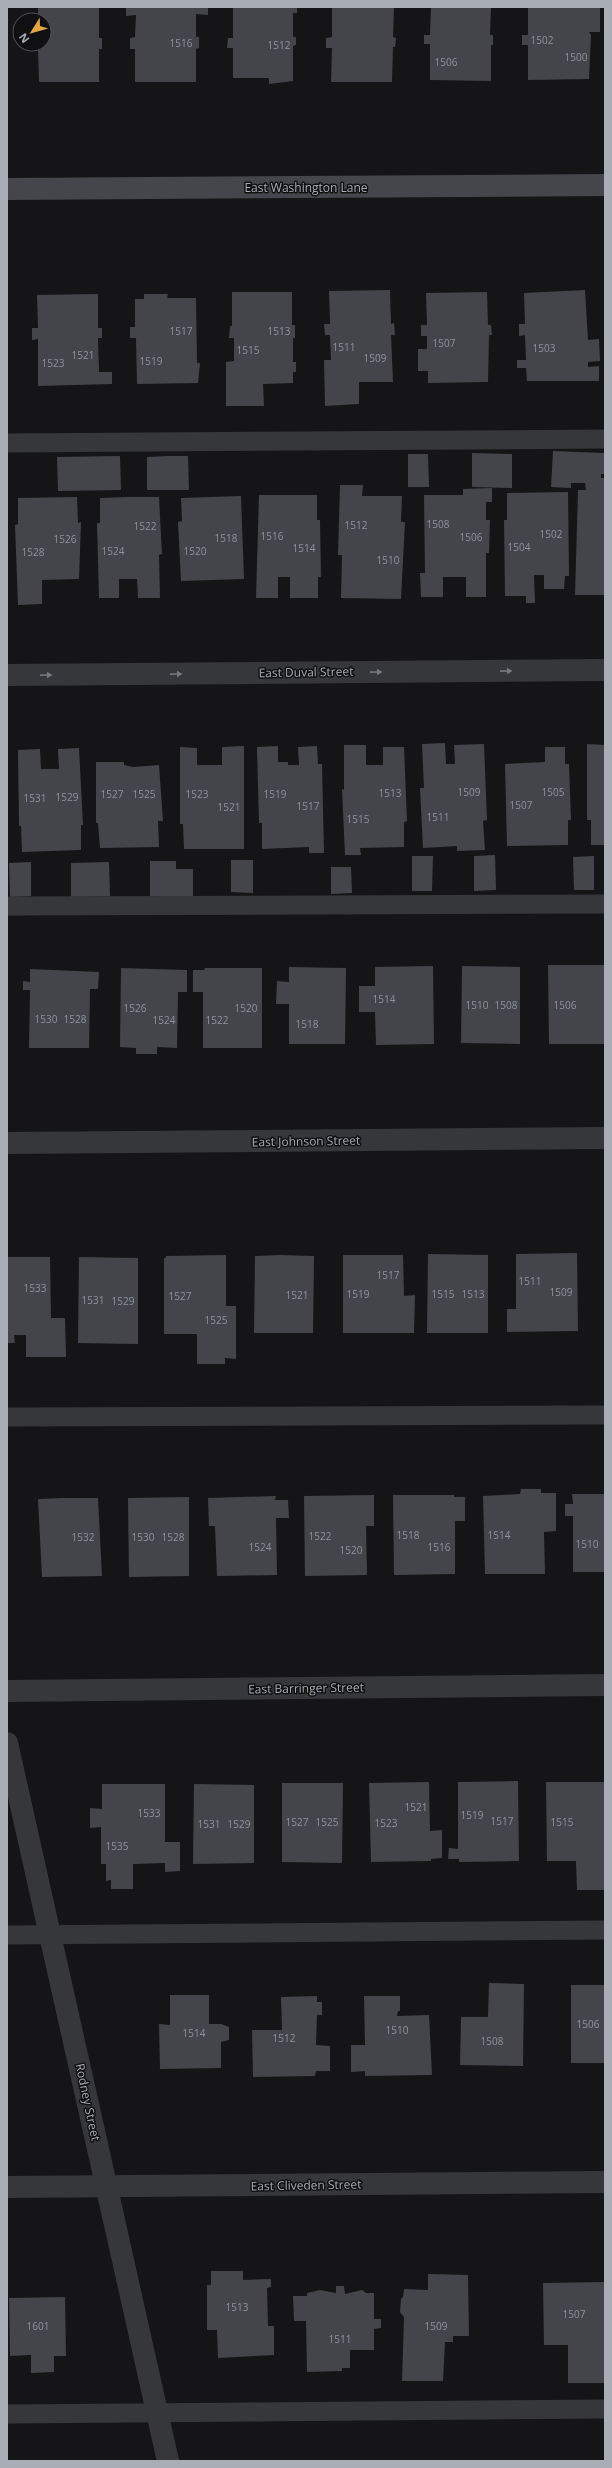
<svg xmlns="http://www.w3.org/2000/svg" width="612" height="2468" viewBox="0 0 612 2468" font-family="'Open Sans',sans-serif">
<rect width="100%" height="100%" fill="#151517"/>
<g fill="#44454a">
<path d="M 38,7 L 99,7 L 99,38 L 102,38 L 102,49 L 99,49 L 99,82 L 39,82 L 38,50 L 33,50 L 33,44 L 44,44 L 44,20 L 38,20 Z"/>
<path d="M 126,7 L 208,7 L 208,15 L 196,14 L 196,37 L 199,37 L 199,48 L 196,49 L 196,82 L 135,82 L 135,49 L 130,49 L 130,38 L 135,37 L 136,15 L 126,16 Z"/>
<path d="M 233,7 L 297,7 L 297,13 L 293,13 L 293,37 L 296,37 L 296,45 L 293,46 L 293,81 L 269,84 L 269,78 L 233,78 L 233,48 L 227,48 L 228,38 L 233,38 Z"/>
<path d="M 332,7 L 394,7 L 393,37 L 396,38 L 395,47 L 393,47 L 392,82 L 331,82 L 332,48 L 326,48 L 326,38 L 332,37 Z"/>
<path d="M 431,7 L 491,7 L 490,35 L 493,35 L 493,45 L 491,45 L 491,81 L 430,80 L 430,44 L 424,44 L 424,35 L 430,35 Z"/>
<path d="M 528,7 L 600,7 L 600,32 L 589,32 L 591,35 L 589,79 L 528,80 L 528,45 L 522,45 L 522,35 L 528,35 Z"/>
<path d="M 390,290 L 391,324 L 394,323 L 395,335 L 391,335 L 393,382 L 359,382 L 359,404 L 325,406 L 324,360 L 331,360 L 330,335 L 325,335 L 324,324 L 330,324 L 329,291 Z"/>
<path d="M 585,290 L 588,340 L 599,339 L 600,361 L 588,362 L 588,367 L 599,366 L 599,381 L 527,381 L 526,368 L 517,368 L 517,360 L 526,360 L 525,335 L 519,336 L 519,324 L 525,324 L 524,293 Z"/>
<path d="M 232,292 L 292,292 L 292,325 L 295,325 L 295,338 L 293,338 L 293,362 L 296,362 L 296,372 L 293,372 L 293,383 L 263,384 L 264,406 L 226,406 L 226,362 L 234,361 L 234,338 L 229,338 L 230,326 L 232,326 Z"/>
<path d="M 487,292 L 488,325 L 491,325 L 492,335 L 489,335 L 488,382 L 428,383 L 428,371 L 418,371 L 418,349 L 427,349 L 427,336 L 421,336 L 421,325 L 427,325 L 426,293 Z"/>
<path d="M 98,294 L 98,328 L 102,328 L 102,338 L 98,338 L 99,372 L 112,372 L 112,384 L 38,386 L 38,339 L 32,340 L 32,328 L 38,328 L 37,295 Z"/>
<path d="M 144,294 L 168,294 L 167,298 L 196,298 L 197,363 L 200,363 L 198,383 L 137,384 L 136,338 L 130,338 L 130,327 L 135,327 L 135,299 L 144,299 Z"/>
<path d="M 553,451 L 605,453 L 605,474 L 601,474 L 601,478 L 605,478 L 605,595 L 575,595 L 578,490 L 586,490 L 585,483 L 571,483 L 571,488 L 551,487 Z"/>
<path d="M 472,453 L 512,454 L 512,488 L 472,487 Z"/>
<path d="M 408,454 L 428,454 L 429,487 L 408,487 Z"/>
<path d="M 120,456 L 121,490 L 58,491 L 57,457 Z"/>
<path d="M 168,456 L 188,456 L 189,490 L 147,490 L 147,457 Z"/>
<path d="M 340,485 L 363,485 L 362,496 L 402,496 L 401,522 L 405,522 L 401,599 L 341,598 L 342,555 L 338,555 Z"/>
<path d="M 492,488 L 492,502 L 486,502 L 486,520 L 490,520 L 489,553 L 486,553 L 486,597 L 466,597 L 466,577 L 443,577 L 443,597 L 421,597 L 420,573 L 425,573 L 424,495 L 463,495 L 463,489 Z"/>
<path d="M 568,492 L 569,576 L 565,576 L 564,589 L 544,589 L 544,575 L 534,575 L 535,603 L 526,603 L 526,596 L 505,596 L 504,520 L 507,520 L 507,493 Z"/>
<path d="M 259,495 L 317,495 L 317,520 L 320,520 L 321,577 L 318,577 L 318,598 L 290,598 L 290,577 L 278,577 L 278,598 L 256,598 Z"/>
<path d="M 241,496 L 244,579 L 181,581 L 178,522 L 182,521 L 181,498 Z"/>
<path d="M 77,497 L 78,523 L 81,522 L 79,579 L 42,580 L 42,604 L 18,605 L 15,525 L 18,524 L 18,498 Z"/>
<path d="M 129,497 L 159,497 L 162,554 L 159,555 L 160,598 L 138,598 L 137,579 L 119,579 L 119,598 L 99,598 L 97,523 L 100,523 L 100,498 Z"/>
<path d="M 445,743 L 446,764 L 455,764 L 454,745 L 484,744 L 487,820 L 483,821 L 485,850 L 457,851 L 457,846 L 423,848 L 420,788 L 424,788 L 422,744 Z"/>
<path d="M 587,744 L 605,745 L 605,845 L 591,845 L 591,820 L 587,820 Z"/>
<path d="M 344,745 L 366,745 L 366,765 L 383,765 L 383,747 L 404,747 L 407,821 L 404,822 L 404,847 L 360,848 L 361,855 L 345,855 L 342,789 L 344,790 Z"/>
<path d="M 244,746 L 244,849 L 184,849 L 183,824 L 180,824 L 180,747 L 197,748 L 197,765 L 222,765 L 222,747 Z"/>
<path d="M 278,746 L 278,762 L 288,762 L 288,765 L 299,765 L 298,747 L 317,746 L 318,764 L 322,764 L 324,853 L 309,853 L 309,847 L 262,849 L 262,823 L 259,823 L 257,747 Z"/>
<path d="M 545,747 L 565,747 L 565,764 L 569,764 L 571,820 L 568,820 L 568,845 L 507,846 L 505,764 L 545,762 Z"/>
<path d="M 79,748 L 83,825 L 81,825 L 81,850 L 22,852 L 21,826 L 19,826 L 18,750 L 40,749 L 41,769 L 59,769 L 58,749 Z"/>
<path d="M 96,762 L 124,762 L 124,765 L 133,767 L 159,765 L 163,821 L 158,821 L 159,847 L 100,848 L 98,823 L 96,823 Z"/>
<path d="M 495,855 L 496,890 L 474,891 L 474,856 Z"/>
<path d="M 412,856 L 433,856 L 432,891 L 412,891 Z"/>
<path d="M 594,856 L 594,890 L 574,890 L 573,857 Z"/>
<path d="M 231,860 L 253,860 L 253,893 L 231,892 Z"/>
<path d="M 150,861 L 176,861 L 176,869 L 193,869 L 193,896 L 150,896 Z"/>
<path d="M 31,862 L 31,896 L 10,897 L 9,863 Z"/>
<path d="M 109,862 L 110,896 L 71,897 L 71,863 Z"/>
<path d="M 331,867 L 351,867 L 352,893 L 331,894 Z"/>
<path d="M 548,965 L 605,965 L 605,1044 L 549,1044 Z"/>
<path d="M 433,966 L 434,1044 L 376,1045 L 375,1012 L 359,1012 L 359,986 L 375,986 L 375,967 Z"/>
<path d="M 462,966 L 520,967 L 520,1044 L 461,1043 Z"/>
<path d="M 289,967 L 346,968 L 345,1044 L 289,1044 L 289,1004 L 276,1004 L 277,981 L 289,982 Z"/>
<path d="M 121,968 L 187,970 L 187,992 L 178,992 L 177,1048 L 157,1047 L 157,1054 L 136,1054 L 136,1048 L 120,1047 Z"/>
<path d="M 205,968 L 262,968 L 262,1048 L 203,1048 L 203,992 L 193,992 L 193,970 L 204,970 Z"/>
<path d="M 30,969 L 99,972 L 98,989 L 90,989 L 89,1048 L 29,1048 L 30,990 L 23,990 L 23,981 L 30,982 Z"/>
<path d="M 577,1253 L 578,1331 L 507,1332 L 507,1309 L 516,1309 L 516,1254 Z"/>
<path d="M 428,1254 L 488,1255 L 488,1333 L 427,1333 Z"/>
<path d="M 226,1255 L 226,1306 L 236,1306 L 236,1359 L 225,1358 L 225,1364 L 197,1364 L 197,1334 L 164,1334 L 164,1258 L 166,1258 L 166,1256 Z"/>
<path d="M 280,1255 L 314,1256 L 313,1333 L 254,1333 L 255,1256 Z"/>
<path d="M 343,1255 L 403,1255 L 404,1296 L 415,1295 L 414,1333 L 343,1333 Z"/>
<path d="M 7,1257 L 50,1257 L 51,1318 L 65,1318 L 66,1357 L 26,1357 L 26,1335 L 14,1335 L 15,1343 L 7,1343 Z"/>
<path d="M 79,1257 L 138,1258 L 138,1344 L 78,1343 Z"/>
<path d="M 521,1489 L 541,1489 L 541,1493 L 556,1493 L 556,1531 L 544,1532 L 545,1574 L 485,1574 L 483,1496 L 520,1494 Z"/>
<path d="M 572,1494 L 605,1494 L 605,1572 L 573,1572 L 573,1516 L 565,1516 L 565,1504 L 573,1504 Z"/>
<path d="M 374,1495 L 374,1526 L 366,1526 L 367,1575 L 305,1576 L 304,1496 Z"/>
<path d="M 393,1495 L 454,1495 L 454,1497 L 465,1497 L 465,1521 L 455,1521 L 455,1574 L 394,1575 Z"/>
<path d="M 276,1496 L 275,1500 L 288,1500 L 289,1518 L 276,1518 L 277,1575 L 217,1576 L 215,1526 L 209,1526 L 208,1498 Z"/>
<path d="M 189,1497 L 189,1576 L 129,1577 L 128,1498 Z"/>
<path d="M 63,1498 L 98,1498 L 102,1576 L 42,1577 L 38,1499 Z"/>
<path d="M 518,1781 L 519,1861 L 459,1862 L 459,1859 L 448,1859 L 449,1848 L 458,1849 L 458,1782 Z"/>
<path d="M 429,1782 L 430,1831 L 442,1830 L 442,1858 L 431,1859 L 431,1861 L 371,1862 L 369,1783 Z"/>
<path d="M 546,1782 L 605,1782 L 605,1890 L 577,1890 L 576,1861 L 547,1861 Z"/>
<path d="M 282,1783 L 343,1783 L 342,1863 L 282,1862 Z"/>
<path d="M 102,1784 L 165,1784 L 165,1842 L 180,1842 L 180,1871 L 165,1872 L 165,1863 L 133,1864 L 133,1889 L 111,1889 L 111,1880 L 106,1881 L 106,1864 L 101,1864 L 101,1827 L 90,1828 L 90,1808 L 102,1809 Z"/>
<path d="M 194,1784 L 254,1785 L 254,1863 L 193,1864 Z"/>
<path d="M 489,1983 L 524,1984 L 523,2066 L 460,2065 L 461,2017 L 488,2017 Z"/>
<rect x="571" y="1985" width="34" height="78"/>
<path d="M 170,1995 L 209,1995 L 209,2024 L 221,2024 L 229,2027 L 229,2040 L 221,2042 L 221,2068 L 160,2069 L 159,2024 L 170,2025 Z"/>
<path d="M 317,1996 L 317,2002 L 322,2002 L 322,2015 L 317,2015 L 316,2045 L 330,2046 L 330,2071 L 316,2071 L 315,2076 L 253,2077 L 252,2030 L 282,2030 L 281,1997 Z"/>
<path d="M 364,1996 L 400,1996 L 400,2011 L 398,2011 L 397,2016 L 429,2015 L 432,2075 L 365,2076 L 365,2071 L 351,2072 L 351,2045 L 365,2045 Z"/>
<path d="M 211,2271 L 243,2271 L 243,2280 L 271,2279 L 271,2287 L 267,2288 L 268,2326 L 274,2326 L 274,2355 L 218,2358 L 217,2330 L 207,2330 L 207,2285 L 211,2285 Z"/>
<path d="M 428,2274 L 468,2275 L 469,2336 L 453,2336 L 453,2342 L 445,2342 L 443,2381 L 402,2381 L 404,2317 L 400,2312 L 401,2299 L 403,2297 L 404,2289 L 428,2290 Z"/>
<path d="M 605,2282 L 605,2383 L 568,2383 L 568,2345 L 544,2345 L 543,2283 Z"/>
<path d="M 336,2286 L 344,2286 L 345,2294 L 362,2290 L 366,2293 L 374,2293 L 374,2319 L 381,2319 L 381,2328 L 374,2329 L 374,2350 L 350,2350 L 350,2368 L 342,2368 L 342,2371 L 307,2372 L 306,2321 L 294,2321 L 293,2296 L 307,2296 L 307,2293 L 320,2290 L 336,2293 Z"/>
<path d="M 65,2297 L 66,2356 L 54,2356 L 54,2372 L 31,2373 L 31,2355 L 10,2356 L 9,2298 Z"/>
</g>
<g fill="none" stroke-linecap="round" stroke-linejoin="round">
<g stroke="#36373b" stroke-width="19">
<path d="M 7,443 L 605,439"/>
<path d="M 7,906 L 605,904"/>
<path d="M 7,1417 L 605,1415"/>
<path d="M 7,1935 L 605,1930"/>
<path d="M 7,2414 L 605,2409"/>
</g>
<g stroke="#36373b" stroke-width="22">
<path d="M 7,675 L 605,670"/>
<path d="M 7,1143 L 605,1138"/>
<path d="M 7,1691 L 605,1685"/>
<path d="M 7,1743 L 168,2461"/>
<path d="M 7,2187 L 605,2182"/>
</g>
<path stroke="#45464b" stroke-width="22" d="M 7,189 L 605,185"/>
</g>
<defs><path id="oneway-solid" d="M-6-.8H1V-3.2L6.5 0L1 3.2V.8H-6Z"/></defs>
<g fill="#75787f">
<use href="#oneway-solid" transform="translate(506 671) rotate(-1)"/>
<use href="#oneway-solid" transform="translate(376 672) rotate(-1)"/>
<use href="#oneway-solid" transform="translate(176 674) rotate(-1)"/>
<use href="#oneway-solid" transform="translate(46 675) rotate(-1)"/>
</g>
<g text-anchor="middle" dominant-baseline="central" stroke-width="3" stroke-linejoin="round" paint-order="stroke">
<g font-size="10" fill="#8f939b">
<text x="542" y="40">1502</text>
<text x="181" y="43">1516</text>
<text x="279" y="45">1512</text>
<text x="576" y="57">1500</text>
<text x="446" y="62">1506</text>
<text x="181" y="331">1517</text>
<text x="279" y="331">1513</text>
<text x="444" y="343">1507</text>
<text x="344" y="347">1511</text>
<text x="544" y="348">1503</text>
<text x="248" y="350">1515</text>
<text x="83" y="355">1521</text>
<text x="375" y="358">1509</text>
<text x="151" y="361">1519</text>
<text x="53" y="363">1523</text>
<text x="438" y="524">1508</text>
<text x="356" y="525">1512</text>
<text x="145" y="526">1522</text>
<text x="551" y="534">1502</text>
<text x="272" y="536">1516</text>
<text x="471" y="537">1506</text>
<text x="226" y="538">1518</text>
<text x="65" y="539">1526</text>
<text x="519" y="547">1504</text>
<text x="304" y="548">1514</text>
<text x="113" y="551">1524</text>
<text x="195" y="551">1520</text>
<text x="33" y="552">1528</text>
<text x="388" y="560">1510</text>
<text x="469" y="792">1509</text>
<text x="553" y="792">1505</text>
<text x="390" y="793">1513</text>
<text x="112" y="794">1527</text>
<text x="144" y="794">1525</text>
<text x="197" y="794">1523</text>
<text x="275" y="794">1519</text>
<text x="67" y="797">1529</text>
<text x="35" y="798">1531</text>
<text x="521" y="805">1507</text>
<text x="308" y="806">1517</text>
<text x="229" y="807">1521</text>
<text x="438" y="817">1511</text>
<text x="358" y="819">1515</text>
<text x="384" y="999">1514</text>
<text x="477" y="1005">1510</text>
<text x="506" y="1005">1508</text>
<text x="565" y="1005">1506</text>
<text x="135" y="1008">1526</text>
<text x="246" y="1008">1520</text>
<text x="46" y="1019">1530</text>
<text x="75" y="1019">1528</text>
<text x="164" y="1020">1524</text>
<text x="217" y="1020">1522</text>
<text x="307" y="1024">1518</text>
<text x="388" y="1275">1517</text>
<text x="530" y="1281">1511</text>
<text x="35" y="1288">1533</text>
<text x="561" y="1292">1509</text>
<text x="358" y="1294">1519</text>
<text x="443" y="1294">1515</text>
<text x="473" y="1294">1513</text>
<text x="297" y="1295">1521</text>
<text x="180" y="1296">1527</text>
<text x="93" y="1300">1531</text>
<text x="123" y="1301">1529</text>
<text x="216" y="1320">1525</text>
<text x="408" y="1535">1518</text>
<text x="499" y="1535">1514</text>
<text x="320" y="1536">1522</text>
<text x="83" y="1537">1532</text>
<text x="143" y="1537">1530</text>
<text x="173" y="1537">1528</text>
<text x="587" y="1544">1510</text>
<text x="260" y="1547">1524</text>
<text x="439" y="1547">1516</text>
<text x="351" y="1550">1520</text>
<text x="416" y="1807">1521</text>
<text x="149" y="1813">1533</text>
<text x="472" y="1815">1519</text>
<text x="502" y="1821">1517</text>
<text x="297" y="1822">1527</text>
<text x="327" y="1822">1525</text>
<text x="562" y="1822">1515</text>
<text x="386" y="1823">1523</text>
<text x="209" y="1824">1531</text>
<text x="239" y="1824">1529</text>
<text x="117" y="1846">1535</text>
<text x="588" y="2024">1506</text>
<text x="397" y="2030">1510</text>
<text x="194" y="2033">1514</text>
<text x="284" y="2038">1512</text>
<text x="492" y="2041">1508</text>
<text x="237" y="2307">1513</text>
<text x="574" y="2314">1507</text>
<text x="38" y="2326">1601</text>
<text x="436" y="2326">1509</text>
<text x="340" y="2339">1511</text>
</g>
<g font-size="12" fill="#a8adb6" stroke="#101012">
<text x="306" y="187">East Washington Lane</text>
<text transform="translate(306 672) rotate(-1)">East Duval Street</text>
<text transform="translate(306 1141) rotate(-1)">East Johnson Street</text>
<text transform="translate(306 1688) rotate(-1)">East Barringer Street</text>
<text transform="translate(88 2102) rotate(78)">Rodney Street</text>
<text transform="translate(306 2185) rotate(-1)">East Cliveden Street</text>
</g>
</g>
<rect width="612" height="2468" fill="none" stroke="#a8adb6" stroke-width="16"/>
<g transform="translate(32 32) rotate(233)"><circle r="19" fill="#101012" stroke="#4d4f54"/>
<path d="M0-3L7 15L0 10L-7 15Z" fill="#e1a542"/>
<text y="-6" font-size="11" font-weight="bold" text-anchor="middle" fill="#a8adb6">N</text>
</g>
</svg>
